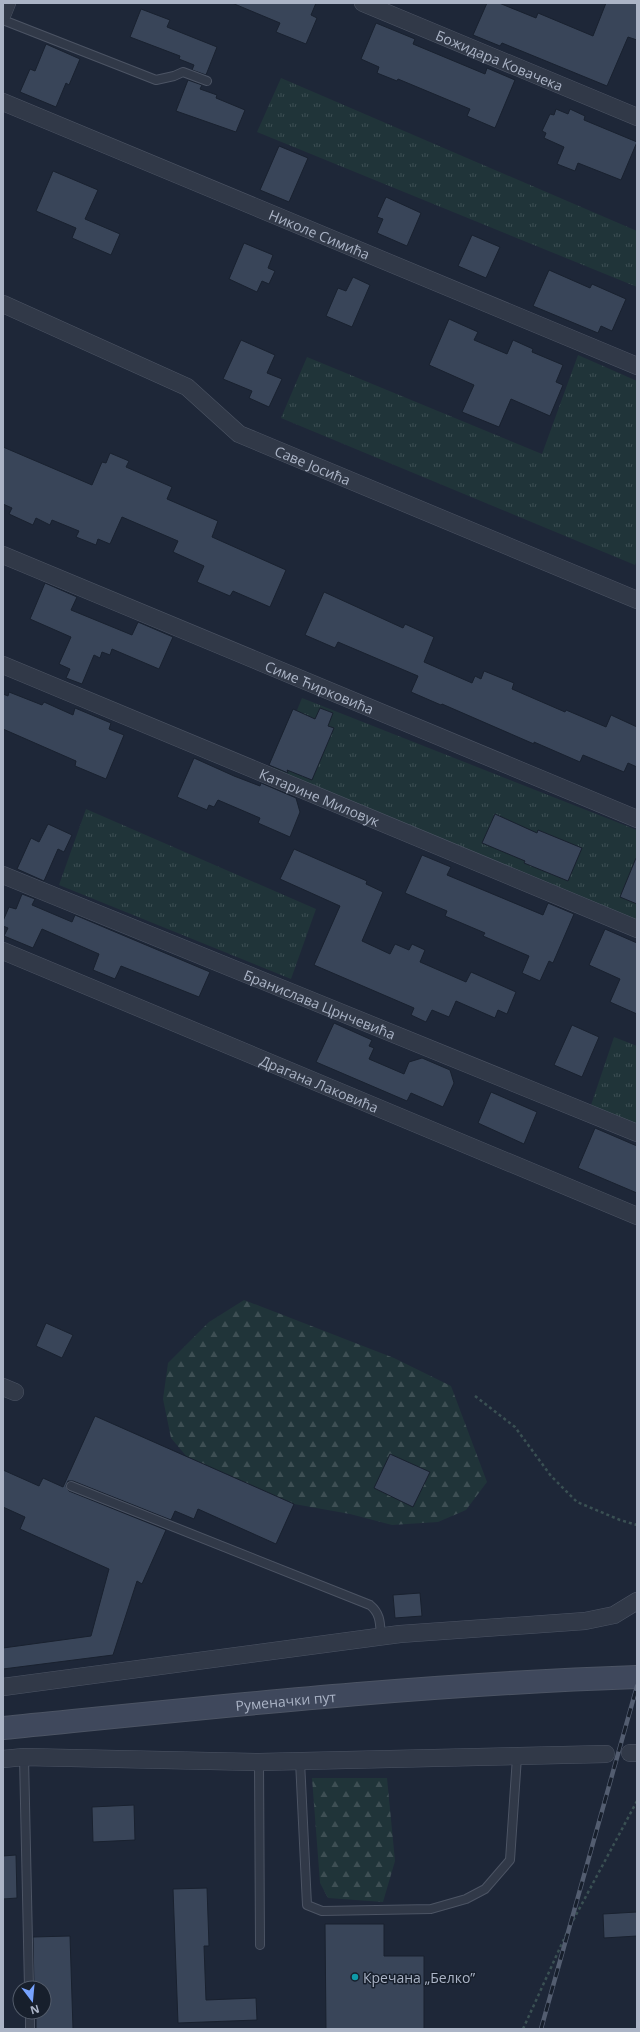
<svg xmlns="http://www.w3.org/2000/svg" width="640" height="2032" viewBox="0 0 640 2032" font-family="'Open Sans',sans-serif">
<defs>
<pattern id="grass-tufts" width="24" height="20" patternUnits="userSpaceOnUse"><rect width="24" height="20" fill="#203439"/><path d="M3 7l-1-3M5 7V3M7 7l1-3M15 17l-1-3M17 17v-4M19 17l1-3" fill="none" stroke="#3e4f54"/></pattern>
<pattern id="forest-firs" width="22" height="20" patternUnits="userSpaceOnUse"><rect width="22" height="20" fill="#203439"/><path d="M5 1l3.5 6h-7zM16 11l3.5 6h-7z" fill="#3e4f54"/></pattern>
</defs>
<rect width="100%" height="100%" fill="#1e2738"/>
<g fill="url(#grass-tufts)">
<path d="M 281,78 L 637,231 L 637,287 L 257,132 Z"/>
<path d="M 578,355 L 637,381 L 637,560 L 635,565 L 281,418 L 307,357 L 542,454 Z"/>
<path d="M 302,698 L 637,830 L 637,923 L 272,771 Z"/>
<path d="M 86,809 L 316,909 L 291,979 L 59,885 Z"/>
<path d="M 614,1037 L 637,1046 L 637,1126 L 590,1108 Z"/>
</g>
<g fill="url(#forest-firs)">
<path d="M 244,1300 L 394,1358 L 451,1386 L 487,1482 L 466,1510 L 438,1522 L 392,1525 L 350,1514 L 294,1504 L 187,1457 L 171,1438 L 163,1399 L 168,1363 L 209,1322 Z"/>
<path d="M 312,1778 L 387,1778 L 395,1861 L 383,1902 L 328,1898 L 320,1883 Z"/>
</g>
<g fill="#394559" stroke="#19212f">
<path d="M 232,3 L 316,3 L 311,15 L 317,18 L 306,44 L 276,32 L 280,23 Z"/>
<path d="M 487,3 L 499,3 L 536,18 L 538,13 L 593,36 L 606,3 L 637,3 L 637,40 L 628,37 L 607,86 L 502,43 L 500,46 L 473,35 Z"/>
<path d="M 141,9 L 170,20 L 167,27 L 217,47 L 206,75 L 192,70 L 194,65 L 179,59 L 180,56 L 130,37 Z"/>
<path d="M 376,23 L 415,39 L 413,44 L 485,74 L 487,68 L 515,80 L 495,128 L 467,116 L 470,109 L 398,79 L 397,81 L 377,73 L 379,67 L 361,59 Z"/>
<path d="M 46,44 L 80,59 L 69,85 L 66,83 L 56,107 L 20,92 L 30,69 L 35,71 Z"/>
<path d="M 188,80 L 202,85 L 200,89 L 217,95 L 216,98 L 245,110 L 236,132 L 176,111 Z"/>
<path d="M 556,109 L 568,114 L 570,109 L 585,116 L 584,120 L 637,142 L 621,180 L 578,163 L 575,171 L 557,164 L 564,147 L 544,138 L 546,133 L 542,131 L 550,114 L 554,115 Z"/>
<path d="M 279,146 L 308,158 L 289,202 L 260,190 Z"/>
<path d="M 53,171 L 98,190 L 85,219 L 120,234 L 111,255 L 72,238 L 76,228 L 36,211 Z"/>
<path d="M 386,197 L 421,213 L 407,246 L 377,233 L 383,219 L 377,217 Z"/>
<path d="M 472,235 L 500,247 L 486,278 L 458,266 Z"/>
<path d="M 244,243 L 273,255 L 268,268 L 275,271 L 269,284 L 262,281 L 257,292 L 229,279 Z"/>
<path d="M 549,270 L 590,288 L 592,284 L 626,299 L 612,331 L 601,326 L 598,333 L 533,306 Z"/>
<path d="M 353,277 L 370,285 L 352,327 L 326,316 L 338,288 L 346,291 Z"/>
<path d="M 449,319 L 478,332 L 474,340 L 507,354 L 513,340 L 533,349 L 532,352 L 563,365 L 556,382 L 563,385 L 550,416 L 511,399 L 499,427 L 462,412 L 474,385 L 429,365 Z"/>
<path d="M 241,340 L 275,355 L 267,373 L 282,379 L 269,407 L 249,398 L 252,391 L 223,379 Z"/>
<path d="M 3,447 L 92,485 L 102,462 L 106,463 L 110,453 L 129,461 L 126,467 L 172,487 L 167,499 L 218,521 L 212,537 L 286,570 L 270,607 L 233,591 L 230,596 L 197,582 L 204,566 L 173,552 L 178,541 L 122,517 L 110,544 L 98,539 L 96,545 L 76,537 L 79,531 L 52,520 L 50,525 L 36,518 L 33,525 L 9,514 L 12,508 L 3,504 Z"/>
<path d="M 45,583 L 77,597 L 71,610 L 132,635 L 138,622 L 173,637 L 159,669 L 112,649 L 110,655 L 102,652 L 100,658 L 94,655 L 82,684 L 66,678 L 70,669 L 59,664 L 71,637 L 30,619 Z"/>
<path d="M 324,592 L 403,628 L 405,624 L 434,637 L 424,662 L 472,683 L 475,676 L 481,679 L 484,671 L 514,683 L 512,689 L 565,712 L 566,710 L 606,727 L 611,715 L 637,727 L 637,767 L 628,763 L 624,772 L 583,755 L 580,762 L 534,742 L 534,744 L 442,704 L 441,705 L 411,692 L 418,676 L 338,642 L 335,648 L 305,635 Z"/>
<path d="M 9,692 L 42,705 L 44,702 L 73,715 L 75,708 L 111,723 L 109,729 L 124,735 L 106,779 L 75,766 L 76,761 L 3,729 L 3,694 L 8,696 Z"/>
<path d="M 320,708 L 333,713 L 328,726 L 334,728 L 312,780 L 287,770 L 288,773 L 269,765 L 293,709 L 315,719 Z"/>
<path d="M 194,758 L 234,776 L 260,786 L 261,783 L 296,798 L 300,812 L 290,837 L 258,823 L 260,818 L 218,800 L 214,807 L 209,805 L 207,810 L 177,797 Z"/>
<path d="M 495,814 L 537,833 L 538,830 L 582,848 L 568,881 L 524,863 L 525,861 L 482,843 Z"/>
<path d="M 48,824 L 72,835 L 64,852 L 58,849 L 44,881 L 17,869 L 31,838 L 39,842 Z"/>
<path d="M 294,849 L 367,881 L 366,884 L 383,892 L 362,941 L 390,954 L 395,944 L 409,950 L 412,944 L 425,950 L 420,962 L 466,982 L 471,972 L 516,992 L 507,1014 L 498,1010 L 495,1018 L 456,1001 L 449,1017 L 432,1010 L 426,1022 L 411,1015 L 414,1008 L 314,965 L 340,906 L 280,879 Z"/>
<path d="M 422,855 L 451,867 L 447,875 L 543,915 L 548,903 L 574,914 L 553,963 L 549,961 L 540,981 L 522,973 L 529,956 L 483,936 L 485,933 L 445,916 L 447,911 L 405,893 Z"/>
<path d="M 636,858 L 637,858 L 637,904 L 620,897 Z"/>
<path d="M 22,894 L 35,899 L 32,905 L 72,922 L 75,915 L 210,972 L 199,997 L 121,966 L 115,979 L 93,970 L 99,954 L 42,929 L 33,948 L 4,936 L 8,928 L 3,926 L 3,921 L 9,907 L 16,909 Z"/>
<path d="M 605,929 L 637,943 L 637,1014 L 610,1002 L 620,979 L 589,965 Z"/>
<path d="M 334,1023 L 372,1040 L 369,1046 L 374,1048 L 369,1059 L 404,1074 L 409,1062 L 422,1058 L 450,1070 L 454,1083 L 443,1107 L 411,1093 L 407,1101 L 316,1062 Z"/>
<path d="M 572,1025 L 599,1037 L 582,1077 L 554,1065 Z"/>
<path d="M 491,1092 L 537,1112 L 524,1144 L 478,1123 Z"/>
<path d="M 595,1128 L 637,1146 L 637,1193 L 578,1168 Z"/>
<path d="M 46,1323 L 73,1335 L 62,1358 L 36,1346 Z"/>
<path d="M 95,1416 L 294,1504 L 276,1544 L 198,1509 L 194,1519 L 175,1511 L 171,1520 L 73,1481 L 68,1481 L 66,1486 L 69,1491 L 166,1530 L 142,1584 L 137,1581 L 113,1655 L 3,1669 L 3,1648 L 91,1636 L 109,1569 L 20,1529 L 25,1517 L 3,1507 L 3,1470 L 39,1486 L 43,1478 L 63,1487 Z"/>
<path d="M 390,1454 L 430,1472 L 413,1507 L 374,1488 Z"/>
<path d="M 420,1593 L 422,1616 L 395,1618 L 393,1595 Z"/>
<path d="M 134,1805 L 135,1840 L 93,1842 L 92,1807 Z"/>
<path d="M 16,1855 L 17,1898 L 3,1899 L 3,1856 Z"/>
<path d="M 207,1888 L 209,1946 L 204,1946 L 206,2000 L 256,1998 L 257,2020 L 178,2023 L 173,1889 Z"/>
<path d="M 637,1912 L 637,1936 L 604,1938 L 603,1914 Z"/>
<path d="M 325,1924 L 384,1924 L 384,1956 L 424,1956 L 424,2029 L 326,2029 Z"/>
<path d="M 70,1936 L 73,2029 L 36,2029 L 36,2012 L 44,2012 L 44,1988 L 34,1988 L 33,1937 Z"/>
</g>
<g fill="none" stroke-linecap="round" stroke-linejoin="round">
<g stroke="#4c5464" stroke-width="10">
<g id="lane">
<path d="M 3,20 L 156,80 L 174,76 L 183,72 L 207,81"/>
<path d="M 71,1486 L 370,1605 C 381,1614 380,1624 381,1637"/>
<path d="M 24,1757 L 29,1988"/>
<path d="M 300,1761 L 307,1905 L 322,1911 L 431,1909 L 466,1899 L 485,1889 L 510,1860 L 517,1757"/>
<path d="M 259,1762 L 260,1945"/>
<path d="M 30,2012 L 30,2029"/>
</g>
</g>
<g stroke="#4c5464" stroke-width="18">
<g id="street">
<path id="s1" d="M 363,3 L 637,117"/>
<path d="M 3,13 L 7,3"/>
<path id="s2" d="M 3,102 L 637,366"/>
<path id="s3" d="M 3,304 L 187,387 L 239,434 L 637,600"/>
<path id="s4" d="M 3,555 L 637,819"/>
<path id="s5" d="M 3,665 L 637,929"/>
<path id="s6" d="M 3,875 L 637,1133"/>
<path id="s7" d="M 3,951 L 637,1216"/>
<path d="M 3,1387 L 15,1392"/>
<path d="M 3,1687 L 400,1634 L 585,1621 L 614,1615 L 637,1601"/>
<path d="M 630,1753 L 637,1753"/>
<path d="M 3,1759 L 24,1757 L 259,1762 L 606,1754"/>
</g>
</g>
<g stroke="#4c5464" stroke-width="24">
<g id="secondary">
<path id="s8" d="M 3,1728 C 214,1707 425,1684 637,1677"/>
</g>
</g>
<g stroke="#3a5053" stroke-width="2.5" stroke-dasharray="3 3" stroke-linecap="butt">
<path d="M 475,1396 L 515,1427 L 551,1476 L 577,1502 L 620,1520 L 637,1525"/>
<path d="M 523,2029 L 569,1928 L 637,1801"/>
</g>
<use href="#lane" stroke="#313948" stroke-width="8"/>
<use href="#street" stroke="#313948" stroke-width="17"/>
<use href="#secondary" stroke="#3f485c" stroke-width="22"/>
<g stroke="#535d70" stroke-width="4.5">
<path id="rail" d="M 541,2029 L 637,1686"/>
</g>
<use href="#rail" stroke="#171f2c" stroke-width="3" stroke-dasharray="9" stroke-linecap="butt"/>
</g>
<circle fill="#0f9aa8" stroke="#171f2c" stroke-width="1.5" cx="355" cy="1977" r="4"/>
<g text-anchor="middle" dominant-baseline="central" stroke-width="3" stroke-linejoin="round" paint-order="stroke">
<g font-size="14" fill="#abb4c6" stroke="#171f2c">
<text stroke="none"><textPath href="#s1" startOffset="148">Божидара Ковачека</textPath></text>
<text stroke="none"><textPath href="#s2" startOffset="343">Николе Симића</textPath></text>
<text stroke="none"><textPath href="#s3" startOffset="352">Саве Јосића</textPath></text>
<text stroke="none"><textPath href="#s4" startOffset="343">Симе Ћирковића</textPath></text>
<text stroke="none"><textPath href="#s5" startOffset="343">Катарине Миловук</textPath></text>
<text stroke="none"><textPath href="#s6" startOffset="342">Бранислава Црнчевића</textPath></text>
<text stroke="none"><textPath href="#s7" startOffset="343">Драгана Лаковића</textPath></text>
<text stroke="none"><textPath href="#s8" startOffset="284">Руменачки пут</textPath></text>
</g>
<g font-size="14" fill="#abb4c6" stroke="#171f2c" text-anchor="start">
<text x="363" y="1977">Кречана „Белко”</text>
</g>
</g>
<rect width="640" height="2032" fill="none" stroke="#abb4c6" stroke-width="8"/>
<g transform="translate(32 2000) rotate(164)"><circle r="19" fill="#171f2c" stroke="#525b6a"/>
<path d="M0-3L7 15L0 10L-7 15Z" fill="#77a3ff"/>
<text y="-6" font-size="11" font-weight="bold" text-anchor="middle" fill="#abb4c6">N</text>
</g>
</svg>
